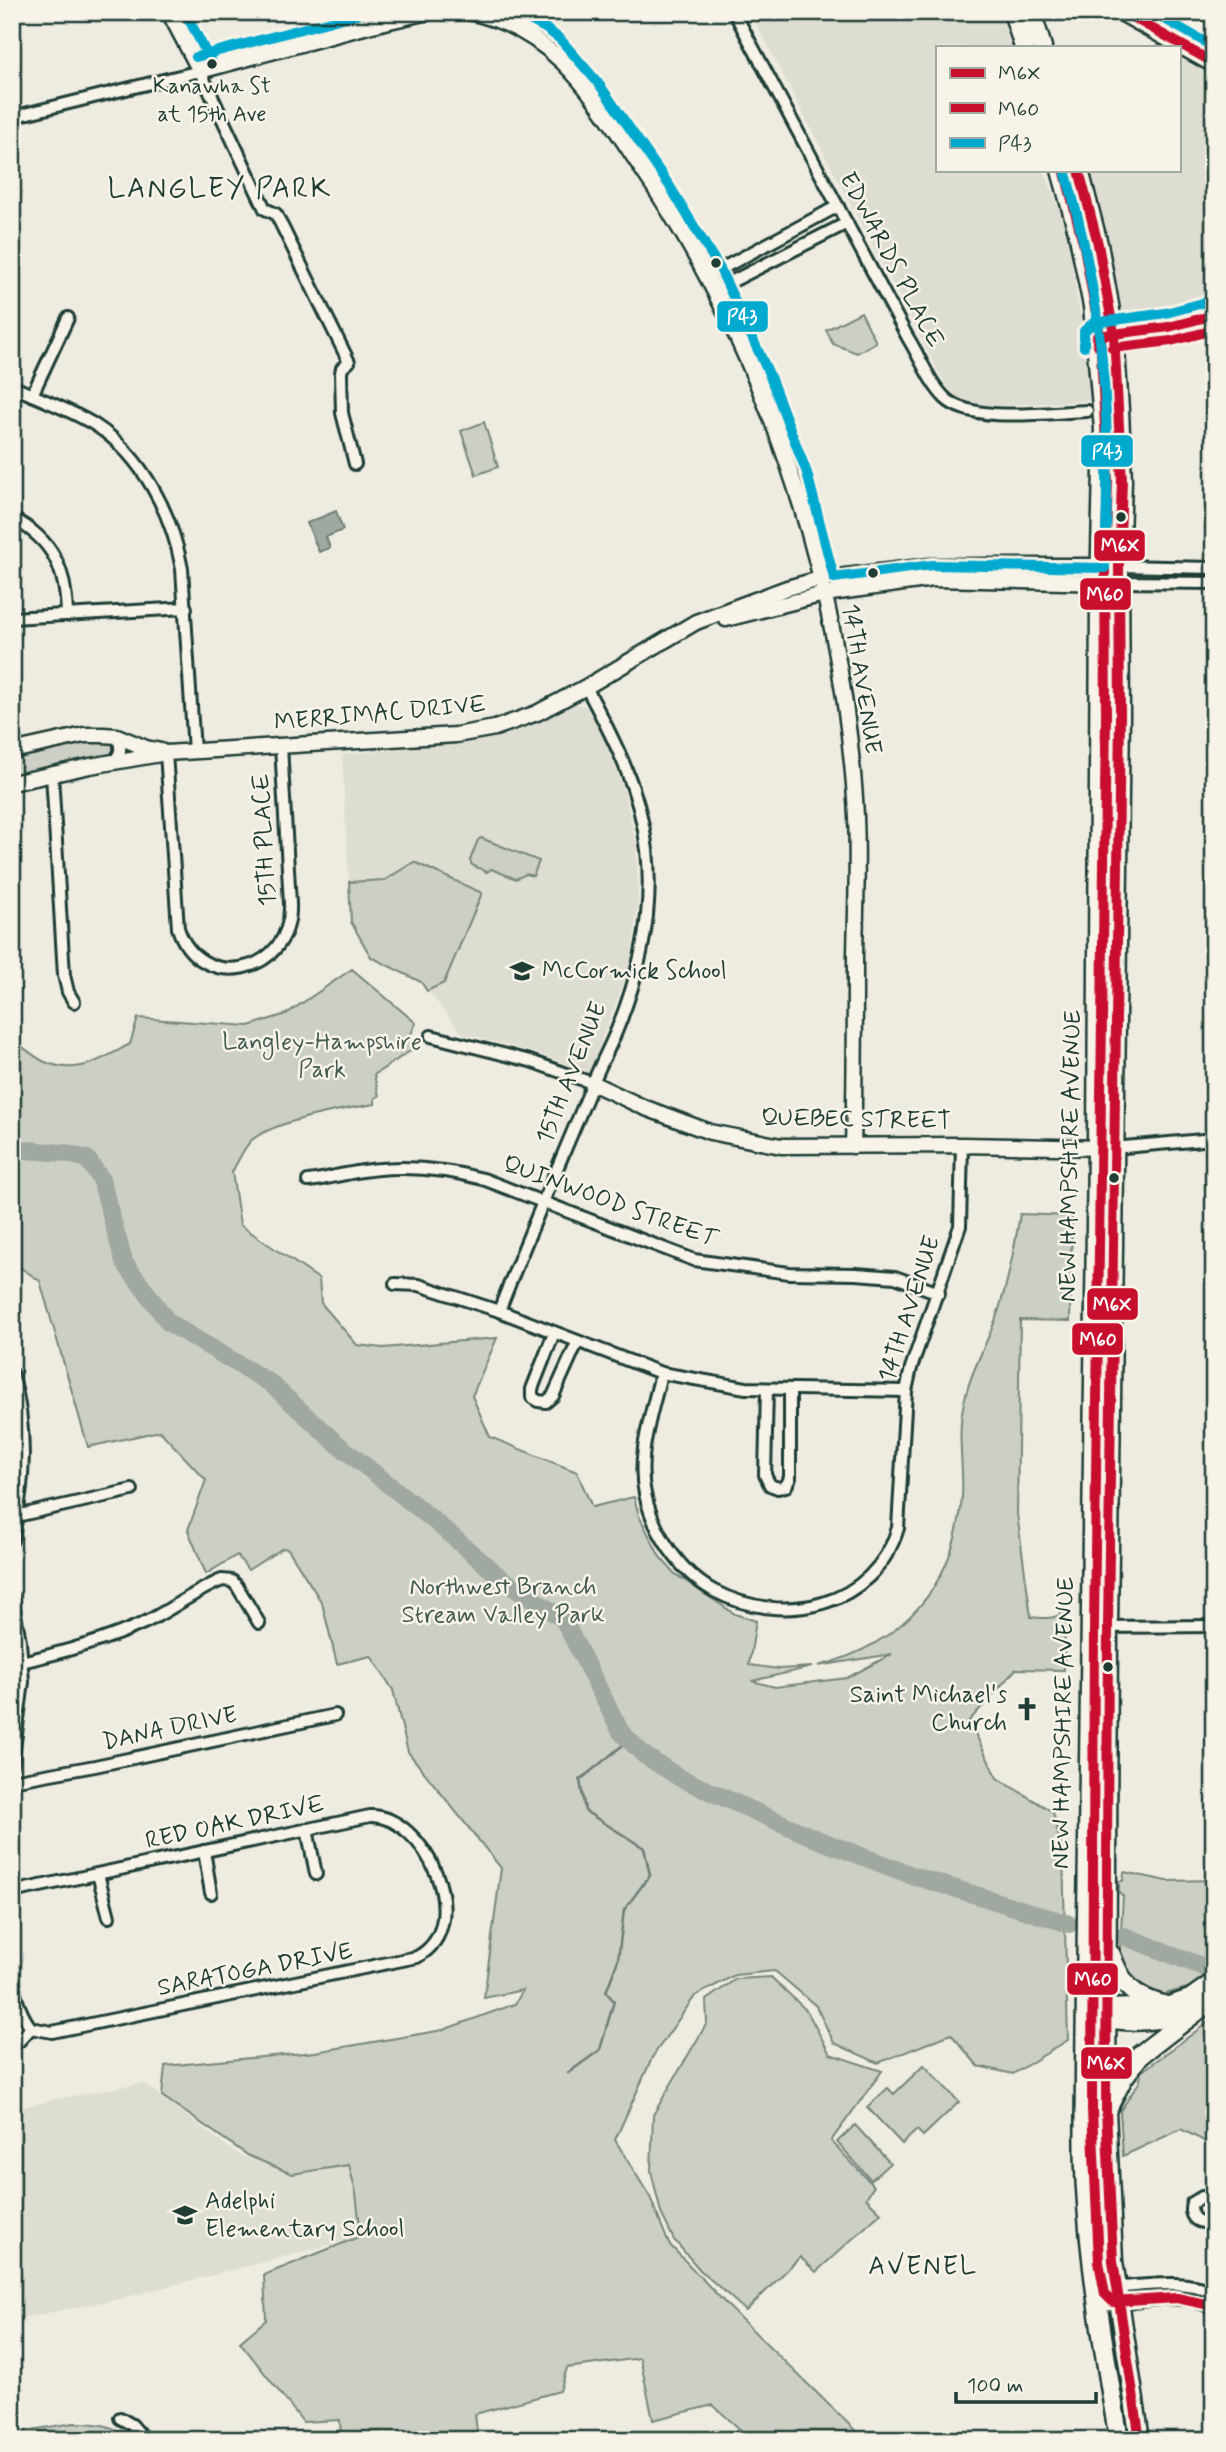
<svg xmlns="http://www.w3.org/2000/svg" width="1226" height="2452" viewBox="0 0 1226 2452" font-family="Mynerve,sans-serif">
<rect width="100%" height="100%" fill="#eeece1"/>
<filter id="ink" filterUnits="userSpaceOnUse"><feTurbulence type="fractalNoise" baseFrequency=".0143" numOctaves="2"/><feDisplacementMap in="SourceGraphic" scale="14" xChannelSelector="R" yChannelSelector="G"/><feConvolveMatrix kernelMatrix="1 2 1 2 8 2 1 2 1" color-interpolation-filters="sRGB"/></filter>
<g filter="url(#ink)">
<g fill="#ddddd2">
<path d="M 750,12 L 1000,12 L 1011,47 L 937,47 L 937,170 L 1044,170 L 1060,211 L 1069,246 L 1094,401 L 981,406 L 962,401 L 947,388 Z"/>
<path d="M 1179,55 L 1214,75 L 1214,307 L 1195,314 L 1123,324 L 1120,319 L 1087,170 L 1179,170 Z"/>
<path d="M 575,704 L 586,706 L 604,736 L 625,794 L 636,842 L 638,902 L 631,964 L 589,1073 L 536,1053 L 462,1033 L 421,982 L 371,957 L 351,922 L 342,755 L 477,741 L 535,722 Z"/>
<path d="M 143,2083 L 237,2154 L 292,2174 L 348,2165 L 356,2193 L 361,2237 L 123,2298 L 12,2320 L 12,2110 L 57,2099 Z"/>
</g>
<g fill="#cccfc4" stroke="#76867c" stroke-width="2">
<path d="M 861,312 L 876,342 L 857,353 L 833,344 L 826,330 Z"/>
<path d="M 484,422 L 498,467 L 476,475 L 461,431 Z"/>
<path d="M 83,740 L 111,742 L 115,748 L 115,753 L 110,757 L 12,778 L 12,755 Z"/>
<path d="M 481,838 L 539,861 L 533,876 L 526,874 L 516,879 L 491,869 L 487,872 L 472,865 L 470,860 L 478,840 Z"/>
<path d="M 414,862 L 482,893 L 444,983 L 427,991 L 421,982 L 371,957 L 351,922 L 349,882 L 385,880 Z"/>
<path d="M 352,969 L 416,1023 L 410,1036 L 413,1049 L 374,1075 L 379,1096 L 375,1098 L 375,1104 C 343,1109 278,1120 253,1139 C 244,1146 238,1162 232,1172 L 240,1225 L 319,1279 L 321,1303 L 357,1345 L 383,1348 L 497,1338 L 472,1396 L 490,1437 L 577,1472 L 592,1507 L 634,1497 L 639,1516 L 660,1557 L 675,1574 L 735,1614 L 756,1621 L 749,1665 L 779,1669 L 812,1667 L 752,1681 L 775,1687 L 847,1678 L 892,1654 L 818,1666 C 903,1644 955,1586 962,1497 C 964,1468 957,1436 963,1407 C 969,1375 985,1348 996,1318 C 1008,1284 1014,1250 1020,1214 L 1072,1216 L 1070,1321 L 1020,1320 L 1017,1514 L 1031,1617 C 1044,1618 1057,1621 1065,1609 L 1064,1670 L 1016,1669 L 969,1721 L 997,1778 L 1053,1812 L 1063,1854 L 1068,2040 L 1013,2074 L 978,2066 L 951,2034 L 878,2063 L 834,2043 L 816,2006 L 775,1971 L 735,1975 L 695,1996 L 653,2056 L 615,2140 L 650,2197 L 669,2244 L 728,2306 L 865,2440 L 752,2440 L 713,2405 L 653,2420 L 640,2358 L 567,2368 L 560,2391 L 475,2414 L 478,2440 L 341,2440 L 340,2420 L 303,2422 L 240,2342 L 266,2320 L 264,2275 L 361,2236 L 356,2193 L 349,2165 L 292,2174 L 249,2156 L 162,2096 L 165,2066 L 315,2052 L 443,2030 L 515,2004 L 523,1990 L 484,1998 L 501,1868 L 408,1752 L 393,1690 L 371,1656 L 337,1664 L 322,1603 L 288,1549 L 283,1548 L 248,1570 L 237,1555 L 206,1574 L 188,1530 L 206,1480 L 160,1431 L 88,1447 L 40,1281 L 12,1262 L 12,1039 C 22,1046 34,1057 45,1062 C 79,1076 101,1059 130,1044 L 138,1018 L 249,1026 L 286,1014 Z"/>
<path d="M 1124,1872 L 1167,1881 L 1214,1880 L 1214,1968 L 1191,1987 L 1161,1995 L 1137,1988 L 1119,1964 L 1123,1896 L 1119,1892 L 1119,1881 L 1123,1881 Z"/>
<path d="M 771,1977 L 807,2011 L 830,2054 L 882,2071 L 831,2141 L 874,2186 L 866,2198 L 881,2213 L 816,2272 L 800,2257 L 746,2311 L 700,2270 L 674,2240 L 661,2213 L 651,2171 L 653,2115 L 707,2023 L 706,2000 L 736,1979 Z"/>
<path d="M 1214,2018 L 1214,2146 L 1181,2129 L 1123,2156 L 1120,2111 L 1140,2081 L 1141,2072 Z"/>
<path d="M 924,2065 L 959,2102 L 923,2136 L 917,2130 L 902,2144 L 867,2107 L 888,2088 L 894,2094 Z"/>
<path d="M 855,2125 L 890,2163 L 871,2180 L 837,2142 Z"/>
<path d="M 74,2423 C 96,2423 114,2424 131,2440 L 12,2440 L 12,2433 Z"/>
</g>
<path fill="#9fa99f" stroke="#6c7e74" stroke-width="2" d="M 336,511 L 343,530 L 326,537 L 330,548 L 319,552 L 307,523 Z"/>
<g fill="none" stroke-linecap="round" stroke-linejoin="round">
<path stroke="#6c7e74" stroke-width="2.5" d="M 568,2073 L 600,2050 L 614,2001 L 606,1992 L 618,1960 L 624,1910 L 650,1875 L 644,1848 L 585,1811 L 580,1780 L 629,1740"/>
<g stroke="#9fa99f" stroke-width="18">
<path d="M 12,1149 L 65,1153 L 87,1159 L 101,1179 L 124,1262 L 169,1323 L 270,1383 L 335,1442 L 432,1519 L 501,1578 L 563,1619 L 621,1732 L 644,1755 L 680,1778 L 819,1840 L 914,1876 L 1069,1924"/>
<path d="M 1124,1936 L 1214,1971"/>
</g>
<g stroke="#1f3d34" stroke-width="16">
<g id="minor">
<path d="M 734,12 L 908,338 C 920,357 929,382 945,398 C 971,424 1051,412 1087,411"/>
<path d="M 523,31 L 531,12"/>
<path d="M 12,117 L 200,71 L 265,209 L 276,214 L 349,362 L 342,368 L 341,373 L 342,413 L 355,464"/>
<path d="M 708,276 L 838,206"/>
<path d="M 715,290 L 847,223"/>
<path d="M 1110,334 L 1169,327 L 1214,315"/>
<path d="M 12,386 C 39,399 69,409 95,425 C 143,456 172,514 182,569 L 194,751"/>
<path d="M 32,395 L 68,318"/>
<path d="M 12,518 C 54,540 66,570 67,615"/>
<path d="M 1119,566 L 1214,568"/>
<path d="M 1119,582 L 1214,583"/>
<path d="M 12,618 L 186,608"/>
<path d="M 166,753 L 178,928 C 199,994 293,975 290,904 L 281,746"/>
<path d="M 111,763 C 122,755 122,748 117,736"/>
<path d="M 52,774 L 64,975 L 68,992 L 74,1002"/>
<path d="M 431,1036 L 530,1061 L 592,1083"/>
<path d="M 1113,1148 L 1214,1139"/>
<path d="M 308,1181 C 321,1180 333,1176 346,1174 C 392,1164 438,1167 483,1179 L 694,1260 L 789,1273 L 856,1274 L 895,1277 L 939,1293"/>
<path d="M 395,1284 L 419,1285 L 499,1311 L 661,1373 L 746,1388 L 906,1391"/>
<path d="M 499,1311 C 527,1238 558,1167 588,1095 C 596,1073 607,1053 616,1032 C 640,974 654,913 647,850 C 640,789 615,741 586,687"/>
<path d="M 554,1333 L 532,1389 L 532,1397 L 538,1401 L 546,1402 L 553,1396 L 577,1343"/>
<path d="M 12,1373 C 28,1430 25,1483 12,1540"/>
<path d="M 661,1373 C 653,1411 636,1454 645,1494 C 653,1531 679,1572 714,1591 C 783,1627 874,1608 898,1528 L 906,1391 L 911,1368 L 960,1226 L 962,1145"/>
<path d="M 767,1389 L 765,1475 L 770,1485 L 778,1488 L 786,1486 L 790,1478 L 790,1389"/>
<path d="M 12,1517 L 132,1490"/>
<path d="M 12,1597 L 20,1641 L 23,1682 L 12,1764"/>
<path d="M 1103,1627 L 1214,1626"/>
<path d="M 12,1664 C 58,1654 103,1642 146,1622 C 172,1609 195,1591 222,1580 L 232,1581 L 237,1586 L 259,1623"/>
<path d="M 12,1781 L 95,1766 L 335,1715"/>
<path d="M 307,1829 L 316,1874"/>
<path d="M 204,1851 L 211,1893"/>
<path d="M 98,1874 L 109,1917"/>
<path d="M 12,1892 L 370,1816 C 424,1814 477,1925 417,1957 L 52,2032 L 31,2028 L 19,2041"/>
<path d="M 12,1979 C 15,1997 20,2014 31,2028"/>
<path d="M 1214,2201 L 1202,2197 L 1192,2203 C 1187,2218 1201,2228 1214,2218"/>
<path d="M 1095,2288 C 1136,2289 1175,2276 1214,2292"/>
<path d="M 1097,2306 C 1137,2305 1176,2288 1214,2309"/>
<path d="M 120,2418 L 132,2425 L 145,2440"/>
</g>
</g>
<g stroke="#1f3d34" stroke-width="19">
<g id="tertiary">
<path d="M 169,12 L 200,71 L 368,26 L 428,12"/>
<path d="M 468,12 C 555,29 592,94 638,163 C 763,346 836,564 854,785 C 859,842 856,899 855,956 C 855,1019 855,1083 853,1146"/>
<path d="M 726,619 L 824,594 L 933,579 L 1111,583"/>
<path d="M 12,751 L 84,735 L 103,735 L 117,736 L 146,748 L 161,751"/>
<path d="M 12,783 L 90,766 L 166,753 L 456,735 L 495,728 L 537,713 L 586,687 L 696,622 L 787,588 L 820,579 L 929,566 L 1109,566"/>
<path d="M 592,1083 L 643,1107 L 710,1132 L 781,1146 L 962,1145 L 1105,1148"/>
</g>
</g>
<g stroke="#1f3d34" stroke-width="21">
<g id="secondary">
<path d="M 1086,2014 L 1107,2008 L 1166,2006 L 1190,1998 L 1214,1981"/>
<path d="M 1095,2016 C 1128,2025 1165,2024 1195,2007"/>
</g>
</g>
<g stroke="#1f3d34" stroke-width="23">
<g id="primary">
<path d="M 1013,12 L 1024,47"/>
<path d="M 1031,12 L 1042,47"/>
<path d="M 1123,12 L 1214,63"/>
<path d="M 1177,12 L 1214,35"/>
<path d="M 1061,170 L 1078,232 L 1093,306 L 1104,429 L 1100,590 L 1097,1148 L 1085,2071 C 1085,2110 1083,2150 1086,2189 C 1091,2274 1105,2357 1119,2440"/>
<path d="M 1079,170 L 1098,244 L 1107,293 L 1114,334 L 1119,410 L 1122,481 L 1119,566 L 1120,716 L 1108,1627 L 1106,2110 L 1113,2261 L 1140,2440"/>
<path d="M 1111,1955 C 1122,1986 1133,1997 1166,2006"/>
<path d="M 1108,2107 L 1123,2078 L 1140,2055 L 1214,1998"/>
</g>
</g>
<use href="#minor" stroke="#f7f3e8" stroke-width="10"/>
<use href="#tertiary" stroke="#f7f3e8" stroke-width="14"/>
<use href="#secondary" stroke="#f7f3e8" stroke-width="16"/>
<use href="#primary" stroke="#f7f3e8" stroke-width="18"/>
<g stroke="#f7f3e8" stroke-width="16">
<g id="bus-1">
<path d="M 1123,12 L 1214,63"/>
<path d="M 1079,170 L 1098,244 L 1114,334 L 1122,481 L 1119,566 L 1120,716 L 1108,1627 L 1106,2110 L 1113,2261 L 1140,2440"/>
<path d="M 1098,346 L 1097,336 L 1169,327 L 1214,315"/>
</g>
</g>
<g stroke="#f7f3e8" stroke-width="16">
<g id="bus-2">
<path d="M 1065,173 L 1084,247 L 1100,336 L 1108,481 L 1105,566 L 1106,716 L 1094,1627 L 1092,2110 L 1099,2262 L 1105,2294 L 1113,2302 L 1177,2298 L 1210,2305"/>
<path d="M 1112,348 L 1171,341 L 1214,330"/>
</g>
</g>
<g stroke="#f7f3e8" stroke-width="16">
<g id="bus-3">
<path d="M 185,12 L 212,64"/>
<path d="M 515,12 L 545,28 L 560,39 L 599,84 L 669,185 L 720,269 L 769,374 L 807,473 L 834,578 L 932,565 L 1105,568 C 1106,526 1108,485 1107,444 C 1105,352 1092,262 1066,174"/>
<path d="M 1152,12 L 1214,47"/>
<path d="M 196,57 L 365,12"/>
<path d="M 1084,347 L 1084,331 L 1093,323 L 1166,313 L 1210,301"/>
</g>
</g>
<use href="#bus-1" stroke="#c8102e" stroke-width="10"/>
<use href="#bus-2" stroke="#c8102e" stroke-width="10"/>
<use href="#bus-3" stroke="#00a9ce" stroke-width="10"/>
</g>
</g>
<defs>
<g id="school-bare" transform="scale(1.89)"><path d="M0-5L7-2L0 1L-7-2ZM-4 1L0 2.5L4 1V4Q0 6-4 4Z" fill="#1f3d34" stroke="#f7f3e8" stroke-width="2.5" paint-order="stroke"/></g>
<g id="church-bare" transform="scale(1.89)"><path d="M-1.2-6h2.4v3.5h3.3v2.4h-3.3V6h-2.4V-.1h-3.3v-2.4h3.3Z" fill="#1f3d34" stroke="#f7f3e8" stroke-width="2.5" paint-order="stroke"/></g>
</defs>
<g fill-rule="evenodd">
<use href="#school-bare" x="522" y="971"/>
<use href="#church-bare" x="1027" y="1709"/>
<use href="#school-bare" x="185" y="2215"/>
</g>
<g fill="#1f3d34" stroke="#f7f3e8" stroke-width="2.5">
<circle cx="212" cy="64" r="6"/>
<circle cx="716" cy="263" r="6"/>
<circle cx="1121" cy="517" r="6"/>
<circle cx="873" cy="573" r="6"/>
<circle cx="1114" cy="1178" r="6"/>
<circle cx="1108" cy="1667" r="6"/>
</g>
<g text-anchor="middle" dominant-baseline="central" stroke-width="5" stroke-linejoin="round" paint-order="stroke">
<g font-size="22" fill="#1f3d34" stroke="#f7f3e8">
<text x="212" y="87">Kanawha St<tspan x="212" dy="28">at 15th Ave</tspan></text>
</g>
<g font-size="24" fill="#1f3d34" stroke="#f7f3e8">
<text transform="translate(891 260) rotate(62)">EDWARDS PLACE</text>
<text transform="translate(861 679) rotate(81)">14TH AVENUE</text>
<text transform="translate(380 714) rotate(-5)">MERRIMAC DRIVE</text>
<text transform="translate(265 840) rotate(-93)">15TH PLACE</text>
<text transform="translate(572 1073) rotate(-68)">15TH AVENUE</text>
<text transform="translate(856 1120) rotate(1)">QUEBEC STREET</text>
<text transform="translate(1071 1156) rotate(-89)">NEW HAMPSHIRE AVENUE</text>
<text transform="translate(610 1202) rotate(20)">QUINWOOD STREET</text>
<text transform="translate(910 1309) rotate(-72)">14TH AVENUE</text>
<text transform="translate(1064 1723) rotate(-89)">NEW HAMPSHIRE AVENUE</text>
<text transform="translate(170 1729) rotate(-12)">DANA DRIVE</text>
<text transform="translate(235 1823) rotate(-12)">RED OAK DRIVE</text>
<text transform="translate(255 1970) rotate(-11)">SARATOGA DRIVE</text>
</g>
<g font-size="24" fill="#1f3d34" stroke="#f7f3e8" text-anchor="start">
<text x="542" y="971">McCormick School</text>
<text x="1007" y="1695" text-anchor="end">Saint Michael's<tspan x="1007" dy="28">Church</tspan></text>
<text x="205" y="2201">Adelphi<tspan x="205" dy="28">Elementary School</tspan></text>
</g>
<g font-size="24" fill="#425a51" stroke="#f7f3e8">
<text x="322" y="1042">Langley-Hampshire<tspan x="322" dy="28">Park</tspan></text>
<text x="503" y="1587">Northwest Branch<tspan x="503" dy="28">Stream Valley Park</tspan></text>
</g>
<g font-size="26" letter-spacing="2" fill="#1f3d34" stroke="#f7f3e8">
<text x="923" y="2267">AVENEL</text>
</g>
<g font-size="28" letter-spacing="2" fill="#1f3d34" stroke="#f7f3e8">
<text x="220" y="189">LANGLEY PARK</text>
</g>
</g>
<g stroke="#f7f3e8" stroke-width="2.5">
<rect x="716" y="300" width="53" height="33" rx="7" fill="#00a9ce"/>
<rect x="1080" y="434" width="54" height="34" rx="7" fill="#00a9ce"/>
<rect x="1093" y="529" width="53" height="33" rx="7" fill="#c8102e"/>
<rect x="1079" y="577" width="53" height="34" rx="7" fill="#c8102e"/>
<rect x="1086" y="1287" width="53" height="34" rx="7" fill="#c8102e"/>
<rect x="1071" y="1322" width="53" height="34" rx="7" fill="#c8102e"/>
<rect x="1066" y="1962" width="53" height="34" rx="7" fill="#c8102e"/>
<rect x="1080" y="2046" width="53" height="34" rx="7" fill="#c8102e"/>
</g>
<g font-size="19" text-anchor="middle" font-weight="bold" fill="#fff">
<text x="742" y="323">P43</text>
<text x="1107" y="458">P43</text>
<text x="1120" y="552">M6X</text>
<text x="1105" y="601">M60</text>
<text x="1112" y="1311">M6X</text>
<text x="1098" y="1346">M60</text>
<text x="1093" y="1986">M60</text>
<text x="1106" y="2070">M6X</text>
</g>
<rect width="1226" height="2452" fill="none" stroke="#f7f3e8" stroke-width="42"/>
<rect x="21" y="21" width="1184" height="2410" fill="none" stroke="#1f3d34" stroke-width="2.5" filter="url(#ink)"/>
<rect x="936" y="46" width="245" height="126" fill="#f7f3e8" stroke="#a1aaa0" stroke-width="2"/>
<rect x="950" y="68" width="35" height="10" fill="#c8102e" stroke="#a1aaa0" stroke-width="2"/>
<text x="998" y="80" font-size="21" fill="#1f3d34">M6X</text>
<rect x="950" y="103" width="35" height="10" fill="#c8102e" stroke="#a1aaa0" stroke-width="2"/>
<text x="998" y="116" font-size="21" fill="#1f3d34">M60</text>
<rect x="950" y="138" width="35" height="10" fill="#00a9ce" stroke="#a1aaa0" stroke-width="2"/>
<text x="998" y="150" font-size="21" fill="#1f3d34">P43</text>
<path d="M956 2392v10h140v-10" fill="none" stroke="#1f3d34" stroke-width="3.5"/>
<text x="967" y="2392" font-size="21" fill="#1f3d34" stroke="#f7f3e8" stroke-width="5" paint-order="stroke">100 m</text>
</svg>
